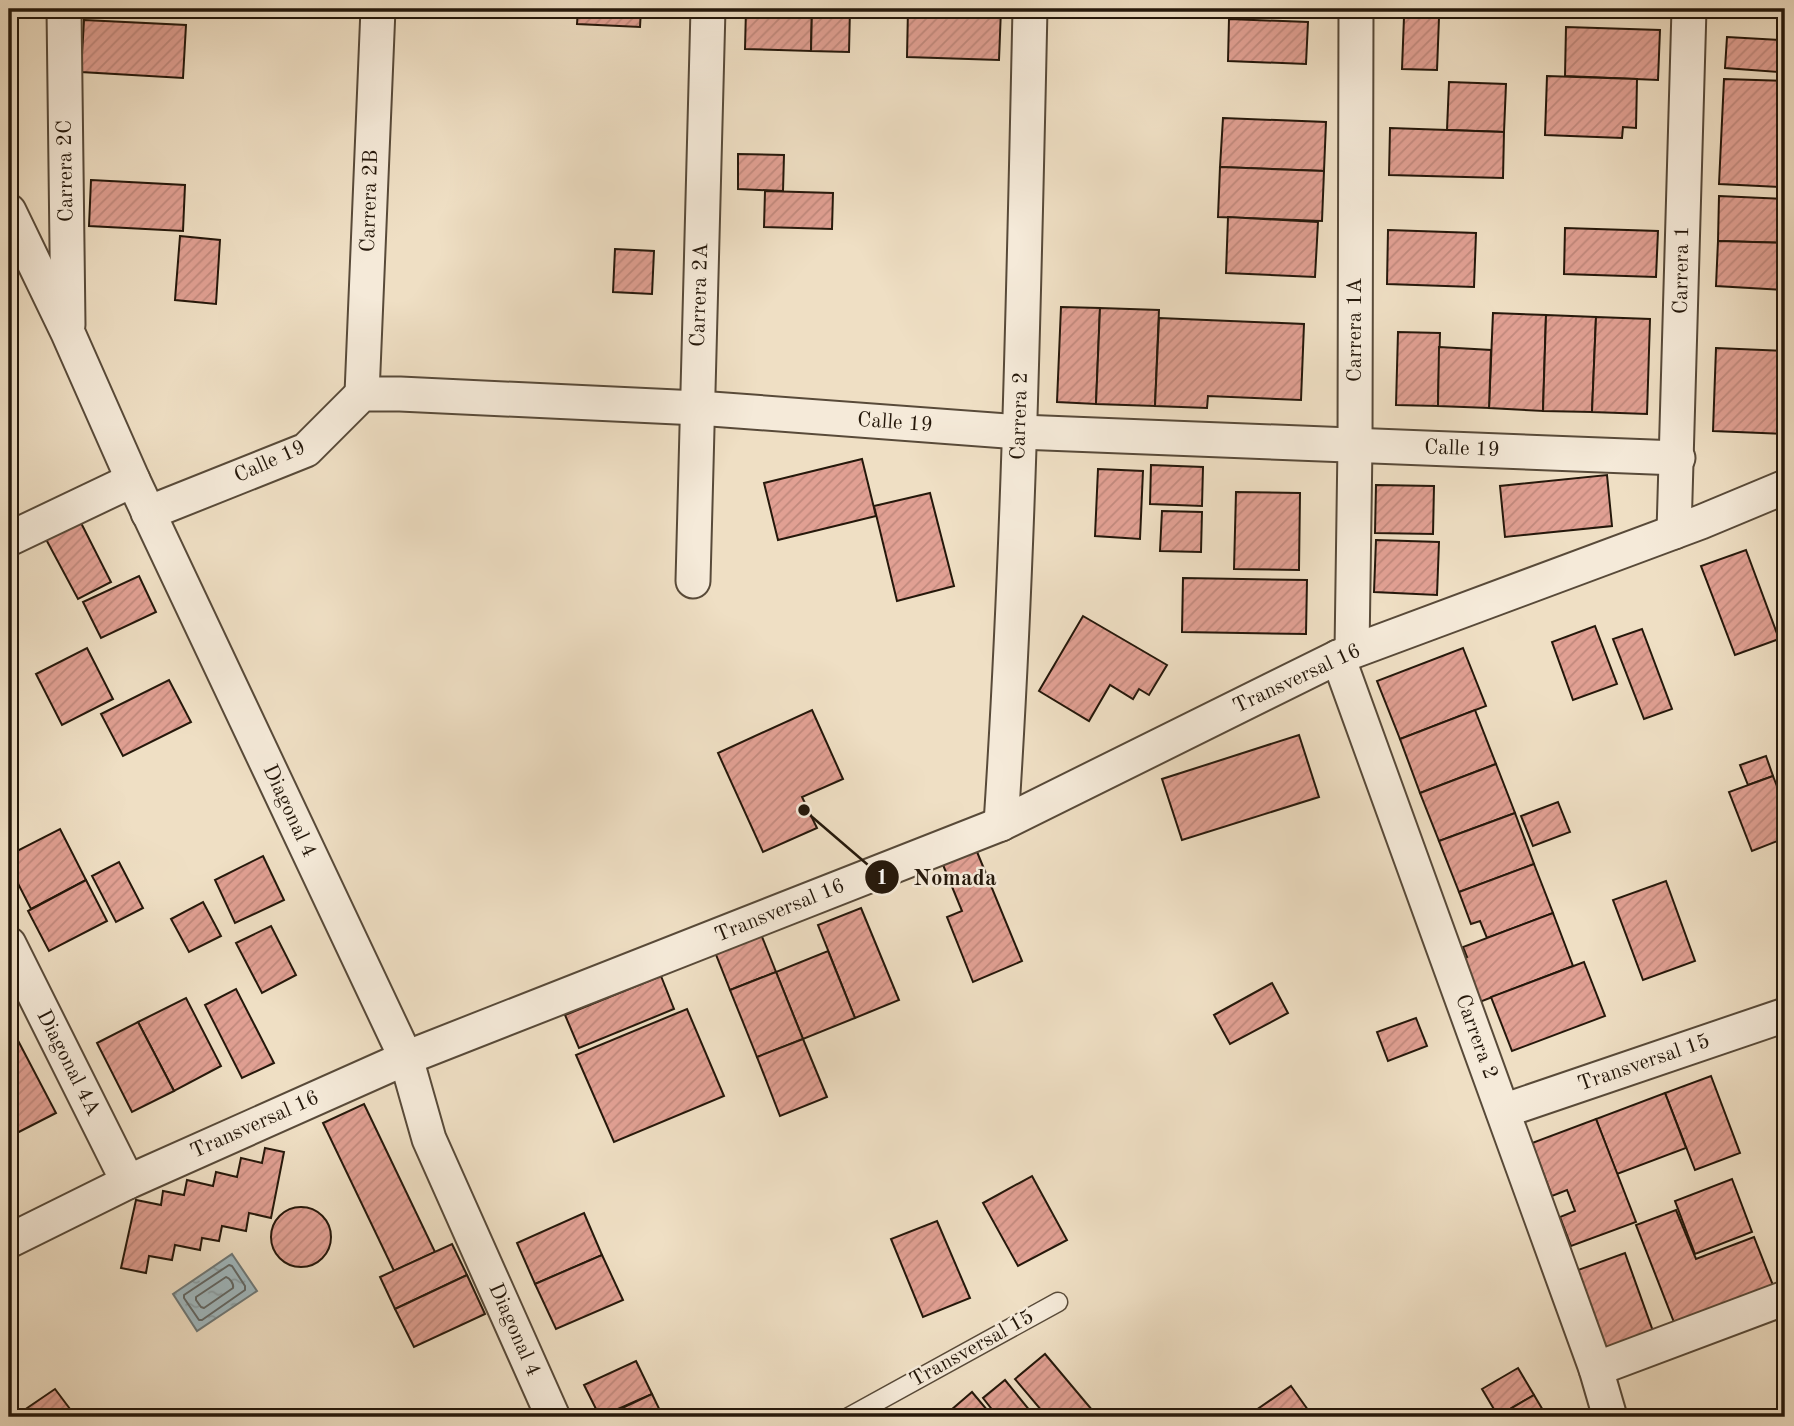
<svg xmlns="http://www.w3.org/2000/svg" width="1794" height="1426" viewBox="0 0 1794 1426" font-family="'Old Standard TT',serif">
<defs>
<pattern id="water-ripples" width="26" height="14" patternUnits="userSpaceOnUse" patternTransform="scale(1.75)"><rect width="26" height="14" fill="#a0b9c0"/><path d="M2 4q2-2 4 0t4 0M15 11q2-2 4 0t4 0" fill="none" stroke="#8a9ea4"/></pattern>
<pattern id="building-hatch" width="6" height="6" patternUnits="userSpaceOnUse" patternTransform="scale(1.75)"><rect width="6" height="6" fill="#e1a093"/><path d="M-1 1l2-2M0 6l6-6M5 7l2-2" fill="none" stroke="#c1897d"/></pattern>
</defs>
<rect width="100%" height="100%" fill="#efdfc4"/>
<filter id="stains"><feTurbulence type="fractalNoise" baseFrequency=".00286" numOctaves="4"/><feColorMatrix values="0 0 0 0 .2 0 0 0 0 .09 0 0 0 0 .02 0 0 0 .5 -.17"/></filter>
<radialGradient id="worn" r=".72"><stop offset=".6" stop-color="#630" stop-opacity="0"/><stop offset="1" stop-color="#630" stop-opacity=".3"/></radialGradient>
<path fill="url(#water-ripples)" stroke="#6f7978" stroke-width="2" d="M 232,1254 L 257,1291 L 197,1331 L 173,1294 Z"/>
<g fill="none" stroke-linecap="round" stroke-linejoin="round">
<g stroke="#626866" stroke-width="2">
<path d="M 229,1265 L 232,1266 L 245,1286 L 245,1290 L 202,1320 L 199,1320 L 184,1298 L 184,1295 Z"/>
<path d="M 226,1277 C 230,1278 234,1284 233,1288 L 204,1308 L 201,1307 L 196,1300 L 196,1297 Z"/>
</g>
</g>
<g fill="url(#building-hatch)" stroke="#25180b" stroke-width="2">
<path d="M 578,9 L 641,9 L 640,27 L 577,24 Z"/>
<path d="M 746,9 L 812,9 L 811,51 L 745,49 Z"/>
<path d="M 812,9 L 850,9 L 849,52 L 811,51 Z"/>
<path d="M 908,9 L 1001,9 L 999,60 L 907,57 Z"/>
<path d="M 1404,9 L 1439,9 L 1439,18 L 1404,17 Z"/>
<path d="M 1404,17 L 1439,18 L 1437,70 L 1402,69 Z"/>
<path d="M 1229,19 L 1308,22 L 1306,64 L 1228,61 Z"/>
<path d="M 84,20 L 186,25 L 183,78 L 81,72 Z"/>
<path d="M 1566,27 L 1660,30 L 1658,80 L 1565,76 Z"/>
<path d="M 1727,37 L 1780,40 L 1778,72 L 1725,68 Z"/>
<path d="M 1547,76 L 1637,79 L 1636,128 L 1623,127 L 1622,138 L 1545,135 Z"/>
<path d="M 1724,79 L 1785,81 L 1781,187 L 1719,184 Z"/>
<path d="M 1449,82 L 1506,84 L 1504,132 L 1447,130 Z"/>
<path d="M 1223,118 L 1326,122 L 1324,171 L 1220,167 Z"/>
<path d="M 1390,128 L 1504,132 L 1503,178 L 1389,175 Z"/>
<path d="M 738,154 L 784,155 L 783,191 L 738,189 Z"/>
<path d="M 1220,167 L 1324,171 L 1322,221 L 1218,217 Z"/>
<path d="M 91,180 L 185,185 L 183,231 L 89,226 Z"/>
<path d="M 765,191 L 833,193 L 832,229 L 764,227 Z"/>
<path d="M 1719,196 L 1785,199 L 1785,243 L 1718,241 Z"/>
<path d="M 1228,217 L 1318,222 L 1315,277 L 1226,273 Z"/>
<path d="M 1565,228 L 1658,231 L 1656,277 L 1564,274 Z"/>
<path d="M 1388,230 L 1476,233 L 1474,287 L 1387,284 Z"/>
<path d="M 180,236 L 220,240 L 216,304 L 175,300 Z"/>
<path d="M 1718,241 L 1785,243 L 1785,290 L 1716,286 Z"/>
<path d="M 615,249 L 654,251 L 652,294 L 613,292 Z"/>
<path d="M 1061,307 L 1100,308 L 1096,404 L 1057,402 Z"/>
<path d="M 1100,308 L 1159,310 L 1155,406 L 1096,404 Z"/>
<path d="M 1493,313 L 1546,315 L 1543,411 L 1489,408 Z"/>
<path d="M 1546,315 L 1596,317 L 1592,412 L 1543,411 Z"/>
<path d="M 1596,317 L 1650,319 L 1647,414 L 1592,412 Z"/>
<path d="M 1159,318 L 1304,324 L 1301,400 L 1208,396 L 1207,408 L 1155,406 Z"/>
<path d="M 1398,332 L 1440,333 L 1438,406 L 1396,405 Z"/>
<path d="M 1439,347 L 1491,350 L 1489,408 L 1438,406 Z"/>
<path d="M 1716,348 L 1785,351 L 1785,434 L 1713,431 Z"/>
<path d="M 862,459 L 876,516 L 778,540 L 764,483 Z"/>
<path d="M 1151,465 L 1203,467 L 1202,506 L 1150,504 Z"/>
<path d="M 1098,469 L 1143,471 L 1140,539 L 1095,536 Z"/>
<path d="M 1607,475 L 1612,526 L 1505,537 L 1500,486 Z"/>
<path d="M 1376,485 L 1434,486 L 1433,534 L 1375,533 Z"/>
<path d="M 1236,492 L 1300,493 L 1299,570 L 1234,569 Z"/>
<path d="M 930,493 L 954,586 L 897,601 L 874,506 Z"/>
<path d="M 1162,511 L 1202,512 L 1201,552 L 1160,551 Z"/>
<path d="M 76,513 L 111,582 L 78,599 L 41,530 Z"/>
<path d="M 1376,540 L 1439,542 L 1437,595 L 1374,592 Z"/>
<path d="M 1746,550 L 1779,639 L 1735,655 L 1701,566 Z"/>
<path d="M 139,576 L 156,612 L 101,638 L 83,602 Z"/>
<path d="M 1183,578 L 1307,580 L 1306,634 L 1182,632 Z"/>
<path d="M 1083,616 L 1167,665 L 1149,695 L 1139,689 L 1133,699 L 1110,685 L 1089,721 L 1039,691 Z"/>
<path d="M 1595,626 L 1617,684 L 1573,700 L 1552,642 Z"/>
<path d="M 1642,629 L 1672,709 L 1644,719 L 1613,639 Z"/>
<path d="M 87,648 L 113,699 L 62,725 L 36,674 Z"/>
<path d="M 1463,648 L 1486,706 L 1400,739 L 1377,681 Z"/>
<path d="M 169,680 L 191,722 L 123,756 L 101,714 Z"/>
<path d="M 812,710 L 843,779 L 802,797 L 817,828 L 763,852 L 718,753 Z"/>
<path d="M 1475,710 L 1496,764 L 1420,793 L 1400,739 Z"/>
<path d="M 1299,735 L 1319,797 L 1182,840 L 1162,779 Z"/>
<path d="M 1766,756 L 1773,776 L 1748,785 L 1740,765 Z"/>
<path d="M 1496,764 L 1515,813 L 1439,841 L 1420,793 Z"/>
<path d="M 1773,776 L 1785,807 L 1785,838 L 1752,851 L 1729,792 Z"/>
<path d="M 1558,802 L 1570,832 L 1533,846 L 1521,816 Z"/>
<path d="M 1515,813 L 1534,864 L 1459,892 L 1439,841 Z"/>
<path d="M 60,829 L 86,880 L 31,909 L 9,866 L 9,855 Z"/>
<path d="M 975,847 L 1022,961 L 973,982 L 947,917 L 962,911 L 941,860 Z"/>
<path d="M 263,856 L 284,900 L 235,923 L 215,880 Z"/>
<path d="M 119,862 L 143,908 L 116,922 L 92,876 Z"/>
<path d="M 1534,864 L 1553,913 L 1487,938 L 1480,921 L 1471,924 L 1459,892 Z"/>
<path d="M 86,880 L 107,921 L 49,951 L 28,911 Z"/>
<path d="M 1666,881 L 1695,961 L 1643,980 L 1613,900 Z"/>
<path d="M 203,902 L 221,936 L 189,952 L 171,919 Z"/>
<path d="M 861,908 L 899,1000 L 855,1018 L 818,925 Z"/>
<path d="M 1553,913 L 1573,966 L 1477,1003 L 1460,960 L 1467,957 L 1463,947 Z"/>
<path d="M 757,924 L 776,972 L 730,990 L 711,942 Z"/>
<path d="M 271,926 L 296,975 L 262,993 L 236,943 Z"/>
<path d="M 828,951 L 855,1018 L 803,1039 L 776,972 Z"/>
<path d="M 1584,962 L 1605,1016 L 1512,1051 L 1491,997 Z"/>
<path d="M 776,972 L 803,1039 L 757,1057 L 730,990 Z"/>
<path d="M 661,976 L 674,1009 L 579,1048 L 565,1015 Z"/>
<path d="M 1272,983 L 1288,1013 L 1230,1044 L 1214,1015 Z"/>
<path d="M 236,989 L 274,1063 L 242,1078 L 205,1005 Z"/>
<path d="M 186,998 L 221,1066 L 174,1091 L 138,1022 Z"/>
<path d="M 687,1009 L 724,1096 L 614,1142 L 576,1055 Z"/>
<path d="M 1416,1018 L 1427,1046 L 1388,1061 L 1377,1032 Z"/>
<path d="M 138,1022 L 174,1091 L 132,1112 L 97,1043 Z"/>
<path d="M 13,1031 L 56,1113 L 9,1137 L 9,1033 Z"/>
<path d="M 803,1039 L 827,1097 L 780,1116 L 757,1057 Z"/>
<path d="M 1711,1076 L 1740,1153 L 1695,1170 L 1665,1093 Z"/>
<path d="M 1665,1093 L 1686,1148 L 1617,1174 L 1596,1119 Z"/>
<path d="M 364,1104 L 435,1252 L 394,1271 L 323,1123 Z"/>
<path d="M 1596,1119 L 1636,1222 L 1571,1246 L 1560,1217 L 1575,1211 L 1567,1190 L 1552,1196 L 1532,1143 Z"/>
<path d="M 265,1148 L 284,1152 L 271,1218 L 249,1213 L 246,1231 L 222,1226 L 219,1241 L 202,1238 L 200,1250 L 175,1245 L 172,1260 L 149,1256 L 146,1273 L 121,1268 L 136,1200 L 161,1205 L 163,1191 L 184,1195 L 187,1180 L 213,1186 L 216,1172 L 237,1177 L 241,1158 L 262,1163 Z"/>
<path d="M 1032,1176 L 1067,1240 L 1018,1266 L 983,1203 Z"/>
<path d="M 1732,1179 L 1752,1232 L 1695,1254 L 1675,1201 Z"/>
<circle cx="301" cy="1237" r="30"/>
<path d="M 1676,1210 L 1696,1259 L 1754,1237 L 1776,1293 L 1677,1330 L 1636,1225 Z"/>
<path d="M 584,1213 L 602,1255 L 535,1284 L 517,1243 Z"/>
<path d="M 937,1221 L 970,1298 L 923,1317 L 891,1239 Z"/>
<path d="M 452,1244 L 467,1275 L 395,1309 L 380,1277 Z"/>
<path d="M 1625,1253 L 1654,1334 L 1607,1351 L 1578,1270 Z"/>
<path d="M 602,1255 L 623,1300 L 556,1329 L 535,1284 Z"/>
<path d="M 467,1275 L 485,1314 L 414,1347 L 395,1309 Z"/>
<path d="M 1045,1354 L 1098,1417 L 1047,1417 L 1015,1379 Z"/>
<path d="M 636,1361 L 652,1394 L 600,1417 L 584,1385 Z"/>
<path d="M 1518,1368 L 1534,1395 L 1498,1416 L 1482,1389 Z"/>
<path d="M 1005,1380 L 1035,1417 L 998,1417 L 983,1398 Z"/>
<path d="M 1291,1386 L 1313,1417 L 1246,1417 Z"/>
<path d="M 55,1389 L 76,1417 L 14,1417 Z"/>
<path d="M 972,1392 L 993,1417 L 945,1417 L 944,1416 Z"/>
<path d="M 652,1394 L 663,1417 L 603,1417 Z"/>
<path d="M 1534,1395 L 1547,1417 L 1495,1417 L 1498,1416 Z"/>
</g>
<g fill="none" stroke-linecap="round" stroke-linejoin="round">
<g stroke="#584a39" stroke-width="21">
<path id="lane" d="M 849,1417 L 1058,1302"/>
</g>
<g stroke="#584a39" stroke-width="37">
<g id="street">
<path d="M 64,9 L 68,325"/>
<path d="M 9,211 L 68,333 L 133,480 L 406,1058 L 429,1139 L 553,1417"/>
<path d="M 362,394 L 378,9"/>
<path d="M 148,513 L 306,450 L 362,394 L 400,394 L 698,408 L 1020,432 L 1678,458"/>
<path d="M 1674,532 L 1689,9"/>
<path d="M 9,539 L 133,480"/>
<path d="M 693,581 L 708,9"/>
<path d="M 1352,651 L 1355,445 L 1356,9"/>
<path d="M 1338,657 L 1596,1369 L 1610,1417"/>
<path d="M 1001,824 C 1019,552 1024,281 1030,9"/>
<path d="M 9,944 L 128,1182"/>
<path d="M 1503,1111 L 1785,1015"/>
<path d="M 9,1241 L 128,1182 L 406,1058 L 1001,824 L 1338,657 L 1701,522 L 1785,487"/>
<path d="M 1596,1369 L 1785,1298"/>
</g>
</g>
<use href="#lane" stroke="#f5ead9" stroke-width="18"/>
<use href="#street" stroke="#f5ead9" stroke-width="33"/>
</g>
<g text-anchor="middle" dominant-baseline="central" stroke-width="5" stroke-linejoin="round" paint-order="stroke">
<g font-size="21" fill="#25180b" stroke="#f5ead9">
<text transform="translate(66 171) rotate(-91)">Carrera 2C</text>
<text transform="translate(370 201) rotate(-88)">Carrera 2B</text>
<text transform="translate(1682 270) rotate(-89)">Carrera 1</text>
<text transform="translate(700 295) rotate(-88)">Carrera 2A</text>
<text transform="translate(1355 330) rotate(-90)">Carrera 1A</text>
<text transform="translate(1020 416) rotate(-88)">Carrera 2</text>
<text transform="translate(895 423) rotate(4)">Calle 19</text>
<text transform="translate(1462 449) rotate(2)">Calle 19</text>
<text transform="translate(270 462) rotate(-24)">Calle 19</text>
<text transform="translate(1297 679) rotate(-25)">Transversal 16</text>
<text transform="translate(289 811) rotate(65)">Diagonal 4</text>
<text transform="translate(780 911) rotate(-22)">Transversal 16</text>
<text transform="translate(1476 1037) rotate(70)">Carrera 2</text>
<text transform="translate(68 1063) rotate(63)">Diagonal 4A</text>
<text transform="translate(1644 1063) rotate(-19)">Transversal 15</text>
<text transform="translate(255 1125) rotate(-24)">Transversal 16</text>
<text transform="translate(514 1330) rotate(66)">Diagonal 4</text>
<text transform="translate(972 1349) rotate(-29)">Transversal 15</text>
</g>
</g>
<path fill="none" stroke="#25180b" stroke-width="2.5" d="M804 810L882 877"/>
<g fill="#25180b" stroke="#f5ead9" stroke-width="2.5">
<circle cx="804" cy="810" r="7"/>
<circle cx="882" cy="877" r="18"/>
</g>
<g font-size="21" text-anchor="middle" font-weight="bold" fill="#fff">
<text x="882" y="884">1</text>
</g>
<g font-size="23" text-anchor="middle" font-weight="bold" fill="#25180b" stroke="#f5ead9" stroke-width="5" stroke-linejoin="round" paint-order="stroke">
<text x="955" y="885">Nomada</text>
</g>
<rect width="1794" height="1426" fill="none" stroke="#efdfc4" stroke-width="35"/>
<rect x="10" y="10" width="1773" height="1405" fill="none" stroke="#25180b" stroke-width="3.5"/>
<rect x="18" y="18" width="1759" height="1391" fill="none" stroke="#25180b" stroke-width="2"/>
<rect width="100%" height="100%" filter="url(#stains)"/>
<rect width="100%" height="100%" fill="url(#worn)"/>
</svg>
